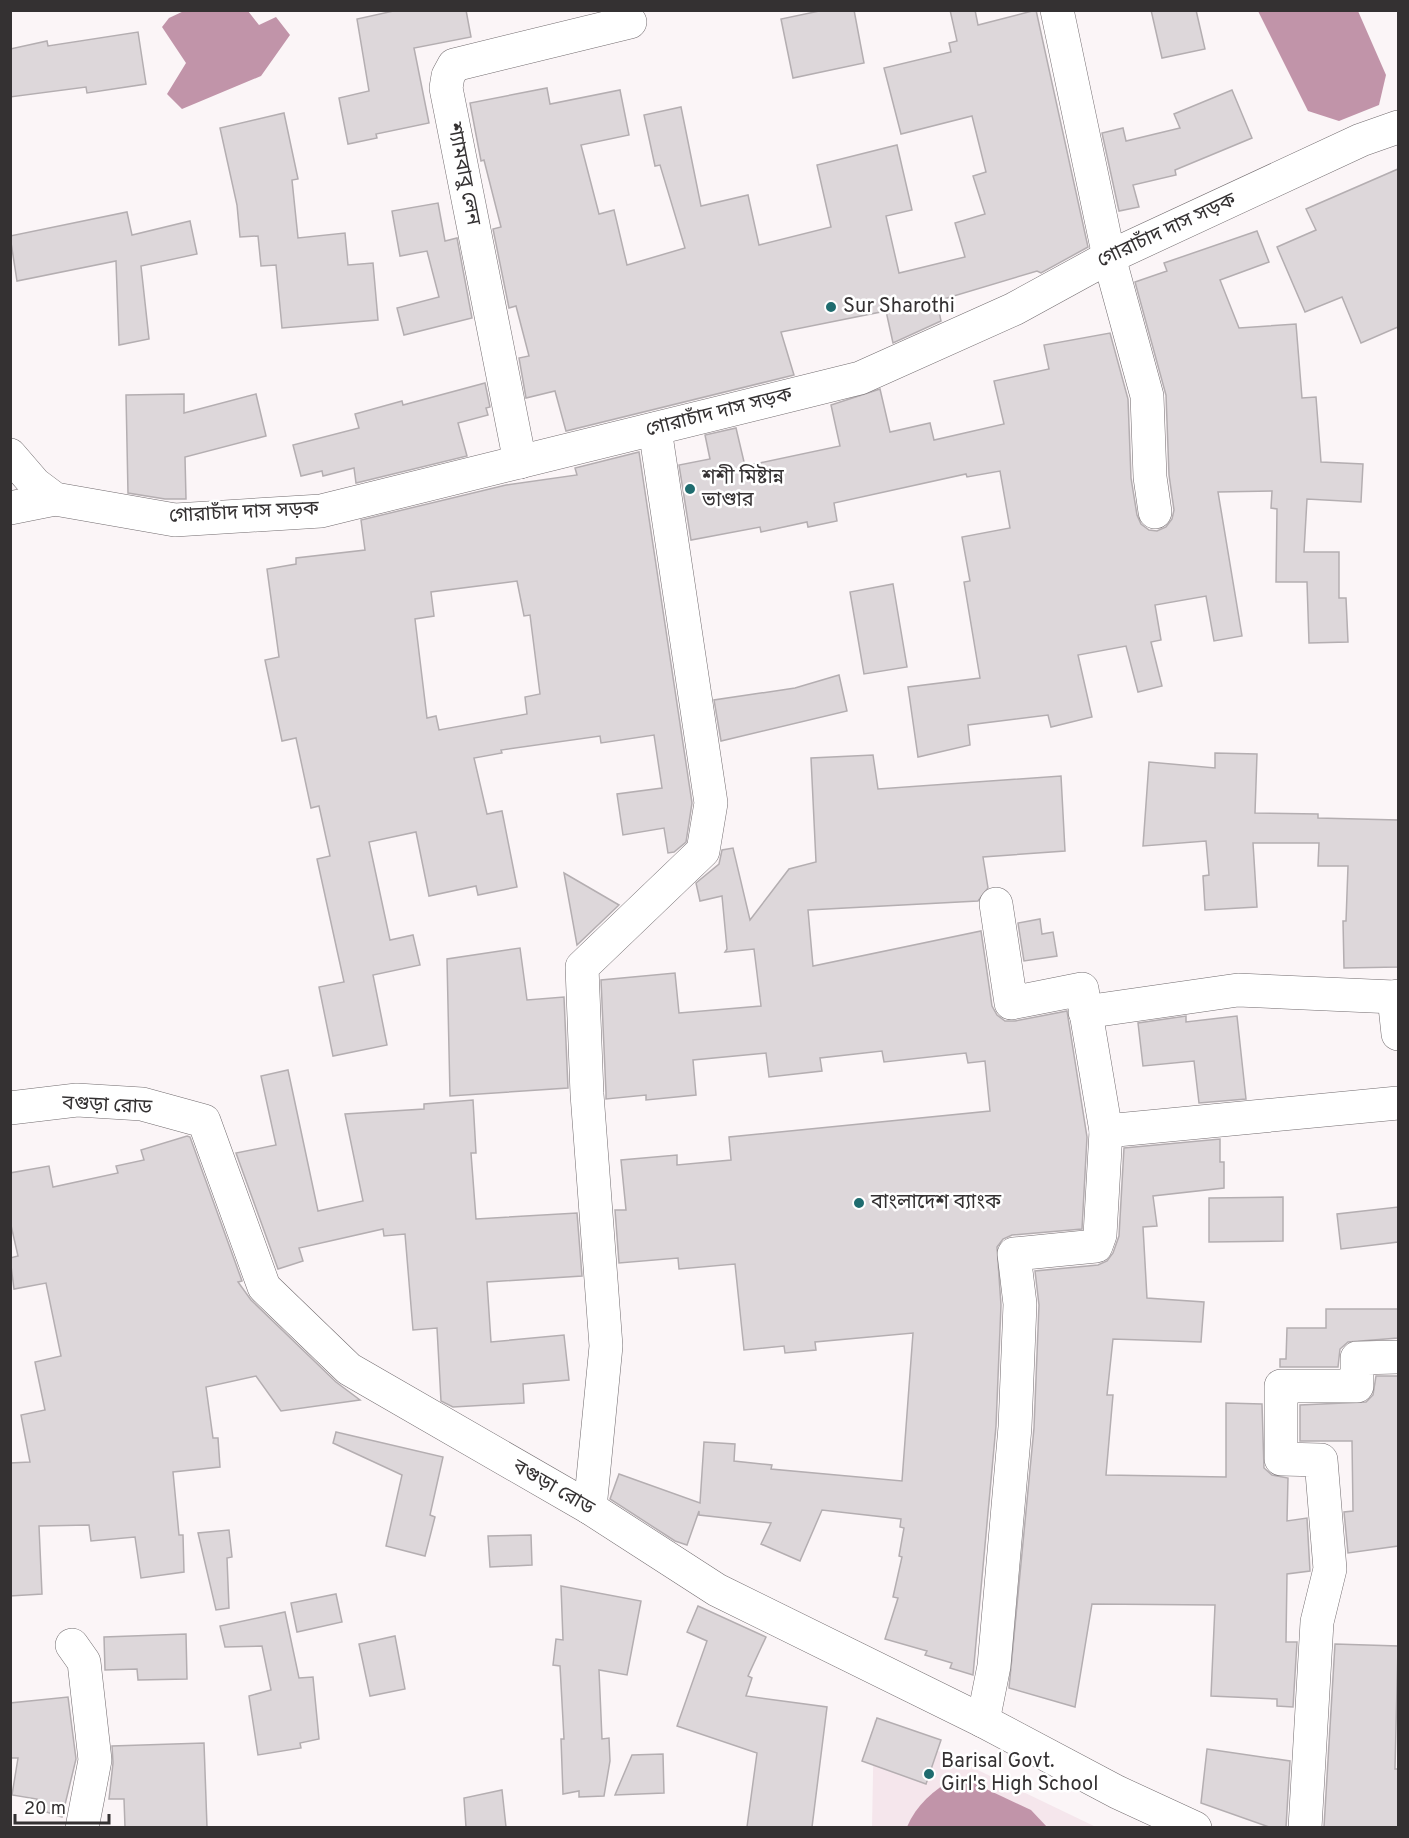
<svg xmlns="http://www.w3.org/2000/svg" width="1409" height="1838" viewBox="0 0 1409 1838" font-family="Overpass,'Noto Sans Bengali',sans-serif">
<rect width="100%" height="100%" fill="#fbf5f7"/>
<path fill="#f5e6ec" d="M 874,1720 L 1096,1827 L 872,1828 Z"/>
<g fill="#c194a9">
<path d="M 186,10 L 248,11 L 259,25 L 276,17 L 290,35 L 261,76 L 182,109 L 167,94 L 186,63 L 162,27 L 169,18 Z"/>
<path d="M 1258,11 L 1358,11 L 1386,75 L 1379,105 L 1339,121 L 1308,111 Z"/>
<path d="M 954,1778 L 965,1779 L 1031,1810 L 1047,1827 L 907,1827 C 916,1805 934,1790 954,1778 Z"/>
</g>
<g fill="#ddd7da" stroke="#b4aeb1" stroke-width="1.5" fill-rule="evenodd">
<path d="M 398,10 L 466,10 L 471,37 L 414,48 L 429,123 L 376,134 L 377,138 L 348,144 L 339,98 L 369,91 L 357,19 Z"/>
<path d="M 824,10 L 854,10 L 864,63 L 793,78 L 781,19 Z"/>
<path d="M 950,10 L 975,10 L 978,25 L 1036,10 L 1088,247 L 1041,273 L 1037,271 L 937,301 L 941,321 L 893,343 L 886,311 L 781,332 L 794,375 L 566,431 L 555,391 L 526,398 L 519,358 L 529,356 L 516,306 L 509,308 L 493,229 L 501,227 L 484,160 L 481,161 L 470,103 L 547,88 L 550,104 L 620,90 L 629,135 L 581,145 L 599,214 L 614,210 L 627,265 L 685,248 L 660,165 L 655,166 L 644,115 L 681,107 L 701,206 L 748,195 L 759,245 L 831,227 L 817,165 L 897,145 L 912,210 L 886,216 L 899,273 L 965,257 L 955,223 L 985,214 L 973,176 L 986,172 L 972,116 L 901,134 L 884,68 L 951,52 L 949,43 L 957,41 Z"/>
<path d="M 1151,10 L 1196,10 L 1205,49 L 1162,58 Z"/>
<path d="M 138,32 L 146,84 L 87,93 L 86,87 L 10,97 L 10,49 L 47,41 L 48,46 Z"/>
<path d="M 1232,90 L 1252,138 L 1175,170 L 1176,175 L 1133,185 L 1139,207 L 1119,211 L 1102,133 L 1123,128 L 1126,141 L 1180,128 L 1174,114 Z"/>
<path d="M 284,113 L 298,179 L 292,180 L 298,238 L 345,233 L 348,265 L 373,263 L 378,320 L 282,328 L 276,265 L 261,266 L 258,236 L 240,237 L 237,205 L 220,128 Z"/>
<path d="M 1398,169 L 1398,327 L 1361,343 L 1342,297 L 1305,312 L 1277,247 L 1316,230 L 1306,209 Z"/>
<path d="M 438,203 L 445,241 L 457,238 L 472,318 L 404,335 L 397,308 L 439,297 L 427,251 L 400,256 L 392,211 Z"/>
<path d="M 127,212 L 132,235 L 190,221 L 197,254 L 141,266 L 149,339 L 119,345 L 116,261 L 17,281 L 10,236 Z"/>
<path d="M 1257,231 L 1269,262 L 1220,280 L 1239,328 L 1296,324 L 1302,398 L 1316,397 L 1321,462 L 1363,464 L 1361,502 L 1307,499 L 1304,552 L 1339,552 L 1339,598 L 1346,598 L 1348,642 L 1309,643 L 1307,582 L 1276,582 L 1277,509 L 1271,508 L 1272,491 L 1218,492 L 1242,636 L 1214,641 L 1206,596 L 1155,605 L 1161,640 L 1151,642 L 1162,686 L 1138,692 L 1126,646 L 1078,655 L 1092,717 L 1051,727 L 1048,715 L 968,725 L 970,745 L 918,757 L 908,687 L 980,678 L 964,582 L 970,581 L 962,537 L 1010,528 L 1000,471 L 967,477 L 966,474 L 834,503 L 837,521 L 808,527 L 807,522 L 761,532 L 760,527 L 691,540 L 679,465 L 710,459 L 705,435 L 736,428 L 745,466 L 840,446 L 831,405 L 880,389 L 890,432 L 930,423 L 934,440 L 1004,424 L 994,381 L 1049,369 L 1044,345 L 1110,333 L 1128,399 L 1131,478 L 1137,515 L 1141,524 L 1149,530 L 1157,531 L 1166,527 L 1172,519 L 1174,510 L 1169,475 L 1166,395 L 1135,282 L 1167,271 L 1164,263 Z"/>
<path d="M 485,383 L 490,407 L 486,408 L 488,415 L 458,423 L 467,456 L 356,483 L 354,468 L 323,476 L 322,471 L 301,476 L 293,445 L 359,428 L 355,414 L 402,401 L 403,405 Z"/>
<path d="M 184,394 L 184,413 L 256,394 L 266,436 L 185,457 L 186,499 L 165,499 L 128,493 L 126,395 Z"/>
<path d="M 639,452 L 692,803 L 686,842 L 674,852 L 668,853 L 664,828 L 623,835 L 617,794 L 662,788 L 654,735 L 601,743 L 600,736 L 501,750 L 502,753 L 474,758 L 487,814 L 502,811 L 517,887 L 478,895 L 476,886 L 429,896 L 416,832 L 369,842 L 390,940 L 413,935 L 420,965 L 373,975 L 387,1045 L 333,1056 L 319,987 L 344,982 L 317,859 L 330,856 L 319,806 L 311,808 L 296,738 L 282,741 L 265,660 L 279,657 L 267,569 L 296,564 L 296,558 L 365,550 L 361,520 L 506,485 L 577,475 L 575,468 ZM 517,581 L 524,616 L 530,615 L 540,694 L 525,697 L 527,714 L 439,730 L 436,716 L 427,718 L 415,619 L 434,616 L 431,592 Z"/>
<path d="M 893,584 L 907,667 L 864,674 L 850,592 Z"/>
<path d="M 839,675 L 847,711 L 721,741 L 714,700 L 795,688 Z"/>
<path d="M 1215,753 L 1257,754 L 1255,813 L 1318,814 L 1318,818 L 1398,820 L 1398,967 L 1344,968 L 1343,921 L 1346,921 L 1348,866 L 1318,866 L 1319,843 L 1253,843 L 1257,907 L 1205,910 L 1203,876 L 1209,875 L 1206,841 L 1143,846 L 1149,762 L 1215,768 Z"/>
<path d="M 873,755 L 878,789 L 1061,776 L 1065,851 L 983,857 L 988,888 L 978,901 L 808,910 L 813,966 L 981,931 L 992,1006 L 997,1015 L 1005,1021 L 1015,1021 L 1067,1011 L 1087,1137 L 1082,1229 L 1012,1235 L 1003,1239 L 997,1247 L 1001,1305 L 996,1426 L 973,1675 L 950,1668 L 952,1663 L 925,1655 L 927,1651 L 885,1639 L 898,1598 L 893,1597 L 902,1557 L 899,1556 L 904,1528 L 900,1527 L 901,1519 L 822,1510 L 800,1561 L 761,1544 L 771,1523 L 699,1515 L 699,1511 L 687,1545 L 675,1541 L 610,1499 L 619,1474 L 700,1503 L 704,1442 L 735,1444 L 734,1461 L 772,1465 L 771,1469 L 902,1481 L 913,1333 L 815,1342 L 816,1350 L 785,1353 L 784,1346 L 744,1350 L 735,1264 L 679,1269 L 678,1258 L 619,1263 L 615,1210 L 626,1210 L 621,1160 L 677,1155 L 677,1165 L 731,1160 L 729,1137 L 990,1111 L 985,1061 L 968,1063 L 966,1053 L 884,1062 L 882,1051 L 820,1058 L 822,1071 L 769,1077 L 766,1053 L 693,1060 L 696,1095 L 646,1100 L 646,1095 L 606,1099 L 606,1093 L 601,980 L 675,973 L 679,1013 L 761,1006 L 754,949 L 725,952 L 727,949 L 722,896 L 700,901 L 696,883 L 719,864 L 722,850 L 733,848 L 750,920 L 789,869 L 816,862 L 811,758 Z"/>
<path d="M 564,873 L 619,905 L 577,945 Z"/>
<path d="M 1040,919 L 1042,934 L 1053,932 L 1057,956 L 1024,961 L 1018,923 Z"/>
<path d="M 520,948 L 527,1000 L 564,997 L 568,1088 L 450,1096 L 447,959 Z"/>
<path d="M 1186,1016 L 1186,1022 L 1237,1016 L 1246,1099 L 1199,1103 L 1194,1061 L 1143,1066 L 1138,1023 Z"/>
<path d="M 288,1070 L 318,1211 L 363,1201 L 345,1114 L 424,1109 L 424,1104 L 473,1100 L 476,1153 L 471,1153 L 476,1219 L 577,1213 L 582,1276 L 487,1282 L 491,1342 L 564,1335 L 569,1380 L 523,1384 L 524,1403 L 453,1407 L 441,1401 L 437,1328 L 413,1330 L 405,1234 L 384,1236 L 383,1229 L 299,1248 L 303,1261 L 278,1269 L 236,1153 L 276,1145 L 261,1076 Z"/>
<path d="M 187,1136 L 190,1137 L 242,1281 L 238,1282 L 251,1300 L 336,1382 L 360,1400 L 281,1411 L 256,1376 L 206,1387 L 213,1438 L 218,1438 L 220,1467 L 173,1472 L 179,1535 L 183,1535 L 184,1572 L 141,1578 L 135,1537 L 91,1541 L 89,1525 L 39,1526 L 42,1594 L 10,1596 L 10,1463 L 30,1462 L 21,1415 L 45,1410 L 35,1362 L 61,1356 L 46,1283 L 14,1289 L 10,1258 L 18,1256 L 10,1221 L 10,1173 L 49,1166 L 53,1187 L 118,1173 L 116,1166 L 144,1160 L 141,1150 Z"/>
<path d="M 1220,1139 L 1220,1162 L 1224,1162 L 1224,1188 L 1153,1196 L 1157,1226 L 1143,1227 L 1147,1298 L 1204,1302 L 1201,1342 L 1113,1339 L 1107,1395 L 1113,1395 L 1106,1475 L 1226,1477 L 1226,1403 L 1262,1404 L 1264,1468 L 1272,1475 L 1288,1478 L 1287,1521 L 1307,1518 L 1310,1571 L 1287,1574 L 1286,1642 L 1297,1642 L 1293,1707 L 1277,1706 L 1277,1699 L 1211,1696 L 1215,1605 L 1092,1604 L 1075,1707 L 1009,1688 L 1034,1428 L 1039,1305 L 1035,1271 L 1098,1265 L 1107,1261 L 1113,1253 L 1119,1236 L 1124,1148 Z"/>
<path d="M 1283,1197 L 1283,1241 L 1209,1242 L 1209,1198 Z"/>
<path d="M 1398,1207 L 1398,1242 L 1341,1249 L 1337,1214 Z"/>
<path d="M 1326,1309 L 1398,1309 L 1398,1338 L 1348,1342 L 1340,1349 L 1338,1367 L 1280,1367 L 1280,1359 L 1286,1359 L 1287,1328 L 1326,1328 Z"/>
<path d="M 1376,1376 L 1398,1376 L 1398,1546 L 1348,1553 L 1344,1512 L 1353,1511 L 1352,1441 L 1300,1441 L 1300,1405 L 1366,1402 L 1373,1395 Z"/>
<path d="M 336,1432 L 443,1457 L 430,1515 L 435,1517 L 425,1556 L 386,1546 L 402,1475 L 333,1443 Z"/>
<path d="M 229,1530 L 232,1557 L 227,1558 L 229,1608 L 216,1610 L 198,1533 Z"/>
<path d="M 531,1535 L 532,1565 L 490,1567 L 488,1536 Z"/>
<path d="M 561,1586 L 641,1601 L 627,1675 L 599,1670 L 602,1739 L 609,1738 L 610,1761 L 604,1796 L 579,1797 L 579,1791 L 563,1794 L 561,1739 L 564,1739 L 560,1666 L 553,1665 L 556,1639 L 563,1640 Z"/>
<path d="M 336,1594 L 342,1622 L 297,1632 L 291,1603 Z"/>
<path d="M 698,1606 L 766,1637 L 748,1676 L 752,1678 L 746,1696 L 827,1707 L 812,1827 L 747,1827 L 757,1753 L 677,1726 L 707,1641 L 687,1632 Z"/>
<path d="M 285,1612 L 299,1678 L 313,1677 L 319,1739 L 300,1743 L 301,1748 L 258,1755 L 249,1696 L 271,1690 L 262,1646 L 225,1647 L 220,1626 Z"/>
<path d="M 186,1634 L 187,1679 L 138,1680 L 137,1669 L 105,1670 L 104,1637 Z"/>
<path d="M 395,1636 L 405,1689 L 370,1696 L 359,1644 Z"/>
<path d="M 1335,1644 L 1398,1646 L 1395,1769 L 1398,1769 L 1398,1827 L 1324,1827 Z"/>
<path d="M 68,1697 L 76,1759 L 62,1817 L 34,1808 L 37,1799 L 12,1795 L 18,1758 L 10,1758 L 10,1703 Z"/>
<path d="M 877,1718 L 941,1740 L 926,1784 L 862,1761 Z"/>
<path d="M 204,1743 L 207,1827 L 125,1827 L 124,1799 L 109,1799 L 113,1763 L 112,1746 Z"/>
<path d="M 1207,1749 L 1290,1761 L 1286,1827 L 1269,1827 L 1201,1803 Z"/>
<path d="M 663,1754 L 664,1793 L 615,1795 L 632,1755 Z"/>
<path d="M 502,1790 L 506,1827 L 466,1827 L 464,1798 Z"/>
</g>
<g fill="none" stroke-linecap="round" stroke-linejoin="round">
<g stroke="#726c6f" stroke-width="34">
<g id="street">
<path d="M 1057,10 L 1109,257 L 1147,396 L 1150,477 L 1155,512"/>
<path d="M 520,462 L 446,88 L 448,76 L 454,65 L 630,22"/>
<path d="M 10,508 L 55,499"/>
<path d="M 996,904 L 1011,1003 L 1082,989 L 1106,1131 L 1398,1103"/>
<path d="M 1398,996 L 1394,997 L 1398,1034"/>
<path d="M 1085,1012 L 1238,990 L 1394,997"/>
<path d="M 590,1508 L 606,1346 L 587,1094 L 582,967 L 703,851 L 711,803 L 655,429"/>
<path d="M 72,1645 L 84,1662 L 95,1760 L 82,1828"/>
<path d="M 983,1721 L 994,1666 L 1015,1427 L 1020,1304 L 1014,1254 L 1096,1246 L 1100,1235 L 1106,1131"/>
<path d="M 1305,1828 L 1317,1622 L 1330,1569 L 1321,1460 L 1281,1459 L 1281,1386 L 1357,1386 L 1357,1358 L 1398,1357"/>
</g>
</g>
<g stroke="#726c6f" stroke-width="34">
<path id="secondary" d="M 10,1108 L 77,1100 L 142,1104 L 204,1121 L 264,1287 L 349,1369 L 590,1508 L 717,1590 L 983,1721 L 1117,1792 L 1195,1828"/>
</g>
<g stroke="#726c6f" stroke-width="34">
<path id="primary" d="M 10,455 L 35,484 L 55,499 L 175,520 L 321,511 L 860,378 L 1014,309 L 1109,257 L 1361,140 L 1398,127"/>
</g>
<use href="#street" stroke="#fff" stroke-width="33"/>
<use href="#secondary" stroke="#fff" stroke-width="33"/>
<use href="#primary" stroke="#fff" stroke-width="33"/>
</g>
<g fill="#1f6c6f" stroke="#fff" stroke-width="2">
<circle cx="831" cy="307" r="6"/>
<circle cx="690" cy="489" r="6"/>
<circle cx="859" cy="1203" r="6"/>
<circle cx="929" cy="1774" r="6"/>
</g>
<g text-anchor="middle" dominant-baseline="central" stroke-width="5" stroke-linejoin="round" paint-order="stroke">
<g font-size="20" fill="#343132" stroke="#fff">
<text transform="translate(463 174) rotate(79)">শ্যামবাবু লেন</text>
<text transform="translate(1167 231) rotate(-25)">গোরাচাঁদ দাস সড়ক</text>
<text transform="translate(719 413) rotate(-14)">গোরাচাঁদ দাস সড়ক</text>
<text transform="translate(244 513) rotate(-3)">গোরাচাঁদ দাস সড়ক</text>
<text transform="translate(107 1106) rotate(3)">বগুড়া রোড</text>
<text transform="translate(553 1488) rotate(30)">বগুড়া রোড</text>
</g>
<g font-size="20" fill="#343132" stroke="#fff" text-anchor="start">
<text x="843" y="307">Sur Sharothi</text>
<text x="702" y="478">শশী মিষ্টান্ন<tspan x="702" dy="23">ভাণ্ডার</tspan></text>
<text x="871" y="1203">বাংলাদেশ ব্যাংক</text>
<text x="941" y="1762">Barisal Govt.<tspan x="941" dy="23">Girl's High School</tspan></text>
</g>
</g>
<rect width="1409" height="1838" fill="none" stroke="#343132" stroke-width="24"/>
<path d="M15 1814v9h94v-9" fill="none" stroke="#343132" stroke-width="3"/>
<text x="24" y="1814" font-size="18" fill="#343132" stroke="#ffffff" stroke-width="4.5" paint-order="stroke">20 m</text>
</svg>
